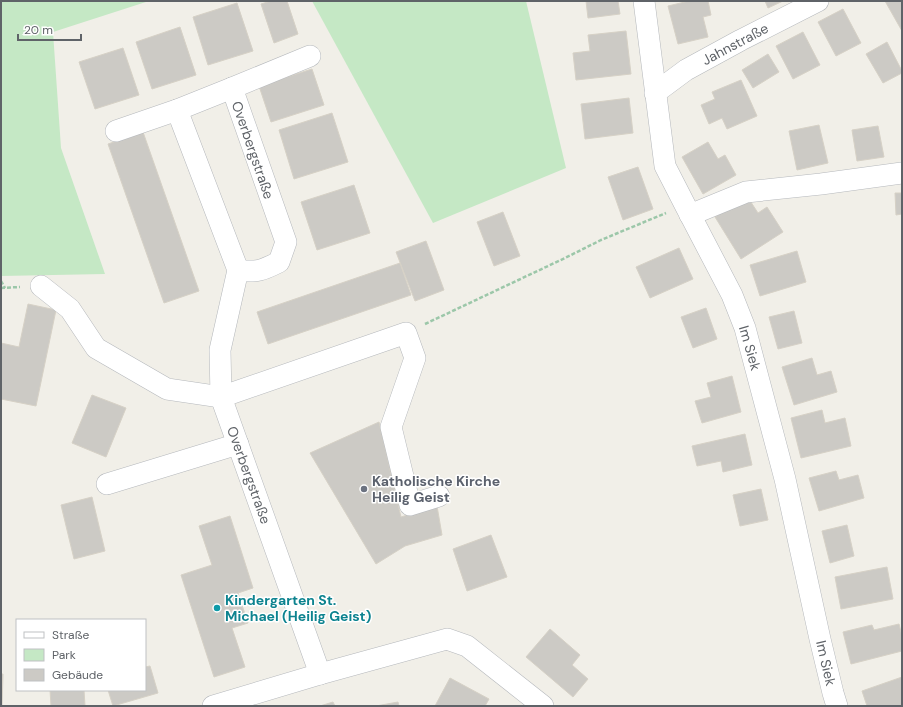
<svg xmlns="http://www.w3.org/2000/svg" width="903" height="707" viewBox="0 0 903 707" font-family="'DM Sans',sans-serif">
<rect width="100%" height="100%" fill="#f1efe8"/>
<g fill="#c5e8c5">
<path d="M 1,1 L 149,1 L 53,32 L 61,148 L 105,274 L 1,276 Z"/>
<path d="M 312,1 L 526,1 L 566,168 L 433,223 Z"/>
</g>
<g fill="#cccac5" stroke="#d6d1c6">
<path d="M 271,1 L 287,1 L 298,34 L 274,43 L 261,4 Z"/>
<path d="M 586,1 L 618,1 L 620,14 L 588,18 Z"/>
<path d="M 689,1 L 708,1 L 711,15 L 703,17 L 708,37 L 678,44 L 668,6 Z"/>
<path d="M 765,1 L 783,1 L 768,8 Z"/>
<path d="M 885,1 L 902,1 L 902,31 Z"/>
<path d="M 237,3 L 253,51 L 208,65 L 193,17 Z"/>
<path d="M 843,9 L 861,43 L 836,56 L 818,22 Z"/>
<path d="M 180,27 L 196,75 L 152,89 L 136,42 Z"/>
<path d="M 626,31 L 631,74 L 576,80 L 573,53 L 590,51 L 588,35 Z"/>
<path d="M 803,32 L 820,65 L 793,79 L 776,46 Z"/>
<path d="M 887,42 L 902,71 L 902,73 L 883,83 L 866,54 Z"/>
<path d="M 123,48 L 139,95 L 95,109 L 79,62 Z"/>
<path d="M 768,54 L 779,72 L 753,88 L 742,70 Z"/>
<path d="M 312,69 L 324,105 L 271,122 L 259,86 Z"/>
<path d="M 741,80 L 757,116 L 727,129 L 722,118 L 709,124 L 701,105 L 715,99 L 712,92 Z"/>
<path d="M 629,98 L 633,133 L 585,139 L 581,104 Z"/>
<path d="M 332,113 L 348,162 L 294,179 L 279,130 Z"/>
<path d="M 819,125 L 828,163 L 797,170 L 789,131 Z"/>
<path d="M 878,126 L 884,157 L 857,161 L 852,130 Z"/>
<path d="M 143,132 L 199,291 L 164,303 L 108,144 Z"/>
<path d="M 708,142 L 718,159 L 725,155 L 736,175 L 703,194 L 682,157 Z"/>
<path d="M 638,167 L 653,209 L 623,220 L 608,177 Z"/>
<path d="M 354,185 L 370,233 L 317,250 L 301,202 Z"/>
<path d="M 895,193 L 902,193 L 902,214 L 896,215 Z"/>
<path d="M 747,196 L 758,213 L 767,207 L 783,232 L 741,259 L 715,217 Z"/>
<path d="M 503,212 L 520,256 L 494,266 L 477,222 Z"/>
<path d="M 426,241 L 444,290 L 415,301 L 396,252 Z"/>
<path d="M 679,248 L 693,279 L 650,298 L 636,267 Z"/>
<path d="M 797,251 L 806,282 L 760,296 L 750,265 Z"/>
<path d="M 400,263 L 411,295 L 268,344 L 257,312 Z"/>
<path d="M 28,304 L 56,310 L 36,406 L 1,399 L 1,343 L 19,347 Z"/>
<path d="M 706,308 L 717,339 L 693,348 L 681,317 Z"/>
<path d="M 794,311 L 802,343 L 778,349 L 769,317 Z"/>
<path d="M 812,358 L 817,375 L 831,371 L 837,392 L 794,405 L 782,367 Z"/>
<path d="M 732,376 L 741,412 L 702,423 L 695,401 L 711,397 L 707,383 Z"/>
<path d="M 92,395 L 126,408 L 106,457 L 72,443 Z"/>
<path d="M 822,410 L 825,423 L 845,418 L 851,446 L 801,458 L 791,418 Z"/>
<path d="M 379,422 L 401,517 L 437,506 L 442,535 L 405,546 L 376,564 L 310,453 Z"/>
<path d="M 745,434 L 752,465 L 723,472 L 721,461 L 697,466 L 692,446 Z"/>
<path d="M 836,471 L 839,480 L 858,475 L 864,498 L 819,511 L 809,478 Z"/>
<path d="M 761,489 L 768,520 L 740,526 L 733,495 Z"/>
<path d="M 92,497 L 105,551 L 74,559 L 61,505 Z"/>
<path d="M 230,516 L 253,588 L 238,593 L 248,623 L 232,628 L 245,667 L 214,677 L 181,575 L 212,565 L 199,526 Z"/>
<path d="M 847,525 L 854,556 L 830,563 L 822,531 Z"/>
<path d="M 491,535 L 507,577 L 467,591 L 453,549 Z"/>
<path d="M 887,567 L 893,599 L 841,609 L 835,577 Z"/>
<path d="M 899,624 L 902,636 L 902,651 L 851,664 L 843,632 L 872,625 L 874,630 Z"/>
<path d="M 550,629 L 580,655 L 572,665 L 588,679 L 573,697 L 526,657 Z"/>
<path d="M 150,666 L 158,693 L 113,706 L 108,690 L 145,690 L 145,667 Z"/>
<path d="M 1,674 L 3,674 L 2,706 L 1,706 Z"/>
<path d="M 902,677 L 902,706 L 867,706 L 862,691 Z"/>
<path d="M 450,678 L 489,699 L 485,706 L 435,706 Z"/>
<path d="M 50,690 L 84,690 L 85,706 L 51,706 Z"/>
<path d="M 333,702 L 335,706 L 320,706 Z"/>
<path d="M 398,702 L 399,706 L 376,706 Z"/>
</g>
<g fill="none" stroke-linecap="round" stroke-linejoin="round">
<g stroke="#b5b8bc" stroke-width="22">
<g id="minor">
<path d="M 644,1 L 665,166 L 685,205 L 732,295 L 745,328 L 785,479 L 820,639 L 833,693 L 837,706"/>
<path d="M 232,88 L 286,242 L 279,262 C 263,270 257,273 238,270"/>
<path d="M 655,93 L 686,70 L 741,40 L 818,1"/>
<path d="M 177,110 L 238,270 L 220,350 L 221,397 L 320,674"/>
<path d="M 116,131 L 177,110 L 232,88 L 310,56"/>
<path d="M 690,215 L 746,192 L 821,184 L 902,173"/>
<path d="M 41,286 L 70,309 L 96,348 L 167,389 L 221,397 L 406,333 L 415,358 L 391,427 L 410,505 L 439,496"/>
<path d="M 107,484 L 238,444"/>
<path d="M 213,706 L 320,674 L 447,639 L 467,646 L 543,706"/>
</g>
</g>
<g stroke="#9cc7a9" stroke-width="2.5" stroke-dasharray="4 2" stroke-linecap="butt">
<path d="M 1,281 L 5,288"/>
<path d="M 1,288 L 20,287"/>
<path d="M 425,324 L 565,258 L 601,240 L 666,213"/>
</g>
<use href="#minor" stroke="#fff" stroke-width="21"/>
</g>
<circle fill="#6b7280" stroke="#fff" stroke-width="1.5" cx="364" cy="489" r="4"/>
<circle fill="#0f9aa8" stroke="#fff" stroke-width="1.5" cx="217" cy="608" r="4"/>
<g text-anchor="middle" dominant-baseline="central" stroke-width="3" stroke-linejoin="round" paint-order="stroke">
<g font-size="14" fill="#5f6368" stroke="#fff">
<text transform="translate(735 44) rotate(-28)">Jahnstraße</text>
<text transform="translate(253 150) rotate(71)">Overbergstraße</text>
<text transform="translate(750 348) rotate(74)">Im Siek</text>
<text transform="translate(249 475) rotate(70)">Overbergstraße</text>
<text transform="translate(826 663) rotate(77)">Im Siek</text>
</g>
<g font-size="14" font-weight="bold" fill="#5b616d" stroke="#fff" text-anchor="start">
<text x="372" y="481">Katholische Kirche<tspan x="372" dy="16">Heilig Geist</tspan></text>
</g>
<g font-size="14" font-weight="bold" fill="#0d838f" stroke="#fff" text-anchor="start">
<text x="225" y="600">Kindergarten St.<tspan x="225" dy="16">Michael (Heilig Geist)</tspan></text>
</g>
</g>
<rect width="903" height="707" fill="none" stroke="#5f6368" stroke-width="4"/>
<rect x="16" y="619" width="130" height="72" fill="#ffffff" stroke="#bfc1c3"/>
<rect x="24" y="632" width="20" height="6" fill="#ffffff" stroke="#bfc1c3"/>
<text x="52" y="639" font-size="12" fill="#5f6368">Straße</text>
<rect x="24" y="649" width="20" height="12" fill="#c5e8c5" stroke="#bfc1c3"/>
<text x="52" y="659" font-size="12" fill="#5f6368">Park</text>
<rect x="24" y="669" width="20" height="12" fill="#cccac5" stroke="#bfc1c3"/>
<text x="52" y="679" font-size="12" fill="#5f6368">Gebäude</text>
<path d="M18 34v6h63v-6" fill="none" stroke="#5f6368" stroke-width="2"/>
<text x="24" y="34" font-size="12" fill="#5f6368" stroke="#ffffff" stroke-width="3" paint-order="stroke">20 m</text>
</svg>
